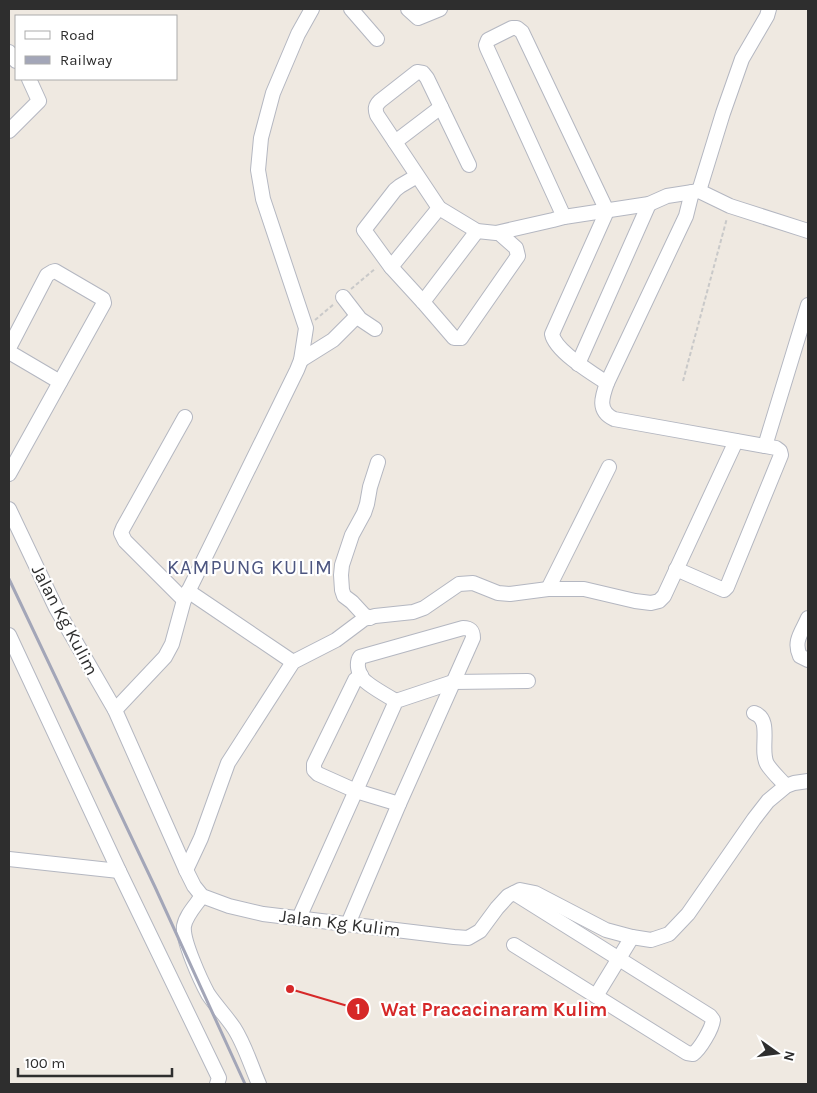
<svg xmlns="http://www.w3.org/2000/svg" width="817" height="1093" viewBox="0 0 817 1093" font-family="Karla,sans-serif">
<rect width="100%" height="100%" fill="#efe9e1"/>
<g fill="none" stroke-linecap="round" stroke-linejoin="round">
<g stroke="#b4b7c1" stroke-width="16">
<g id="minor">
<path d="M 351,9 L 377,39"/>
<path d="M 408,9 L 418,18 L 440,9"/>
<path d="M 9,52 L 16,61"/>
<path d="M 9,131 L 39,101 L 29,79"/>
<path d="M 395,142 L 441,107"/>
<path d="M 469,165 L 427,78 L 423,73 L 417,72 L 380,101 C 375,106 375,109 377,115 L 439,208 L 477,231 L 496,233 L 553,220 L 564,217 L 649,204 L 667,196 L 699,191 L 730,206 L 808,231"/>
<path d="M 417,176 L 400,186 L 395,190 L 364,230 L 391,267 L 423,302 L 454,338 L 461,338 L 463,335 L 518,256 L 516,248 L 499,233"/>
<path d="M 699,191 L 723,113 L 742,59 L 767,16 L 769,9"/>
<path d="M 564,217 L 487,48 L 486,45 L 488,40 L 512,28 L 517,28 L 522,32 L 607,211 L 552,334 C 555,351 593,374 607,383 L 686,216 L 692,192"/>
<path d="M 391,267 L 439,208"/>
<path d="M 343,297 L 360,319 L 375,329"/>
<path d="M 423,302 L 477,231"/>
<path d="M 9,348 L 47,275 L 52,272 L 55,271 L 103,299 L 104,303 L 9,474"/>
<path d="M 9,352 L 60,382"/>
<path d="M 301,360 L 333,340 L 357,316"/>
<path d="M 578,364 L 649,204"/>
<path d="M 607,383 C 602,397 597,411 614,419 L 776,448 L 780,451 L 781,455 L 727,587 L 724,590 L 676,569"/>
<path d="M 765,446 L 808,305"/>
<path d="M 9,509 L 56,608 L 115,710 L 186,870 L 194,886 L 202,896 L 229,906 L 263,914 L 454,937 L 468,938 L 480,931 L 497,908 L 508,896 L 520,890 L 535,893 L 606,930 L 632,937 L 651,940 L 669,934 L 688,914 L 754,819 L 768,801 L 786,786 L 794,783 L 808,781"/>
<path d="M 548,589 L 609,467"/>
<path d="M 188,591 L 293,662"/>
<path d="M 184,600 L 125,541 L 121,533 L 123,528 L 185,417"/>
<path d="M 370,618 L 364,615 L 352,602 L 344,596 L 342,590 L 341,575 L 342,565 L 352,535 L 364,513 L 367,504 L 370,487 L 378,462"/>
<path d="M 808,618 C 802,632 793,641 800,656 L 808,660"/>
<path d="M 9,635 L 119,871 L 219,1078 L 217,1084"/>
<path d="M 361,675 L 355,680 L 314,764 L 314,770 L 318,774 L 356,791 L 399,804"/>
<path d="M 115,710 L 165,657 L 172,644 L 184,600 L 297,370 L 301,360 L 306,328 L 263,199 L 258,170 L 261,138 L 273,93 L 298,34 L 312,9"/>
<path d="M 754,713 C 773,719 759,749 767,764 C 772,772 780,779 786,786"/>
<path d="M 9,859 L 119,871"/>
<path d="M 186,870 L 201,838 L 228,763 L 293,662 L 336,640 L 364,619 L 375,616 L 413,612 L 424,608 L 459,584 L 473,583 L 498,593 L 510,594 L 548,589 L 584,589 L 635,601 L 651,603 L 659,601 L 664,596 L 736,441"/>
<path d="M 514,893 L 710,1016 L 713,1020 C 712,1029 700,1049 693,1054 L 687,1053 L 514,945"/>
<path d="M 202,896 C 196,905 186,915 184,926 C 182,940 201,981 208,994 C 216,1006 226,1016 234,1028 C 245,1045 251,1066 259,1084"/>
<path d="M 299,918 L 396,701 L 453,682 L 528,681"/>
<path d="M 348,924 L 399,804 L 473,638 C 473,631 470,628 463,628 L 360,657 C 356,663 358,673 363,679 C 367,684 389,697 396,701"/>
<path d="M 596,996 L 632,937"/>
</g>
</g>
<g stroke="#c9c9c9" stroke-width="2" stroke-dasharray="4 2.5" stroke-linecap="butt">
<path d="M 351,289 L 376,268"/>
<path d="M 315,320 L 334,304"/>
<path d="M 683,381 L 727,218"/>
</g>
<use href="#minor" stroke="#fff" stroke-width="14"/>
<path stroke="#a3a6b8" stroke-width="3" d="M 9,579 L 155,887 L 245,1084"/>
</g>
<g text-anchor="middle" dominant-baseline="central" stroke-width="4.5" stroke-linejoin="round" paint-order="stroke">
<g font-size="18" fill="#2e2e2e" stroke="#fff">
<text transform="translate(65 620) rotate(62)">Jalan Kg Kulim</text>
<text transform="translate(340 923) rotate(7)">Jalan Kg Kulim</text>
</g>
<g font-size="20" letter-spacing="1" fill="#4d5680" stroke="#fff">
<text x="250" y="567">KAMPUNG KULIM</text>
</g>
</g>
<path fill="none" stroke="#d62828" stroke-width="2" d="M290 989L358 1009"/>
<g fill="#d62828" stroke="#fff" stroke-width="2">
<circle cx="290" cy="989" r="5"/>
<circle cx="358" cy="1009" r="12"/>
</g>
<g font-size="15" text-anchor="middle" font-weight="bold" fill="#fff">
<text x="358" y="1014">1</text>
</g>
<g font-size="19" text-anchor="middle" font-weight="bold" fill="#d62828" stroke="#fff" stroke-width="4.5" stroke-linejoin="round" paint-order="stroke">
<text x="494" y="1016">Wat Pracacinaram Kulim</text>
</g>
<rect width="817" height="1093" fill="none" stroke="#2e2e2e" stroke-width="20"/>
<rect x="15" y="15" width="162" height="65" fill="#ffffff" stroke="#ababab"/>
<rect x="25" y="31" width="25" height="8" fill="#ffffff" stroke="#ababab"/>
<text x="60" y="40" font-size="15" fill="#2e2e2e">Road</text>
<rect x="25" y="56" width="25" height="8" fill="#a3a6b8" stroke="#ababab"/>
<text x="60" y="65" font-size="15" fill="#2e2e2e">Railway</text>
<g transform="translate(777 1053) rotate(104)" stroke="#ffffff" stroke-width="4" paint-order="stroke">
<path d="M0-4L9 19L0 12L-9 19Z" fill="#2e2e2e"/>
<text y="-8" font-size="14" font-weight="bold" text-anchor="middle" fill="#2e2e2e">N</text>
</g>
<path d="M18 1068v8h154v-8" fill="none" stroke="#2e2e2e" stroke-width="2.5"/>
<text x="25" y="1068" font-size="15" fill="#2e2e2e" stroke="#ffffff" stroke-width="4" paint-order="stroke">100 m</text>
</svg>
